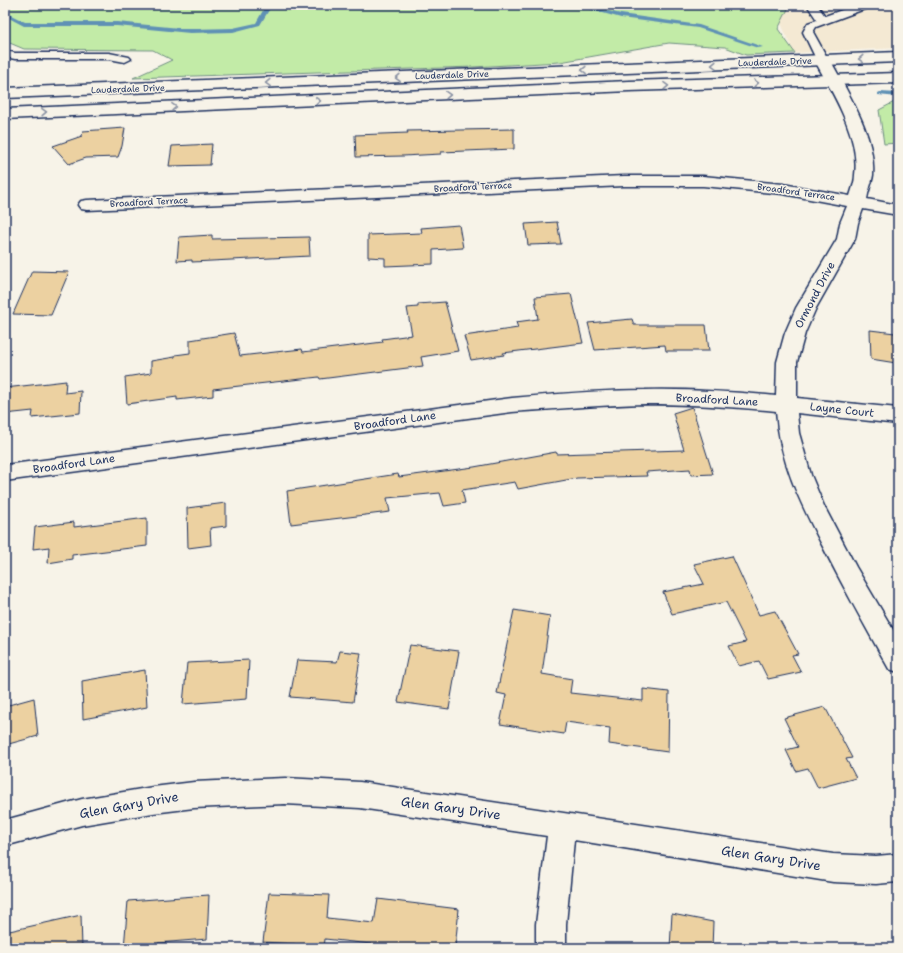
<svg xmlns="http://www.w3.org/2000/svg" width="903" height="953" viewBox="0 0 903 953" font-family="'Shantell Sans',sans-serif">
<rect width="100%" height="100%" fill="#f7f3e8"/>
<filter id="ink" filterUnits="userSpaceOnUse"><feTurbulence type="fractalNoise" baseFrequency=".025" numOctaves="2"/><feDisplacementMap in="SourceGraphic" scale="8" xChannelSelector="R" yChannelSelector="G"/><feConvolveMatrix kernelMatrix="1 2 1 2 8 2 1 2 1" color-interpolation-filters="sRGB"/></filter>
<g filter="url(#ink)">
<path fill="#f4e9d3" d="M 773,5 L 898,5 L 898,48 L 794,53 Z"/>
<g fill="#c2eba7" stroke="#6e8d82">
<path d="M 5,5 L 639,5 L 673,9 L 686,5 L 785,5 L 788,9 L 778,29 L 795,53 L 746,55 L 725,47 L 669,43 L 560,62 L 473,67 L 133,78 L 172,60 L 153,50 L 24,49 L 5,41 Z"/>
<path d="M 898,100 L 898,143 L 884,144 L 879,110 Z"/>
</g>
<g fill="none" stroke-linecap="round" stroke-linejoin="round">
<g fill="#5f91b5" fill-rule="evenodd">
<path d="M 266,5 L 272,5 L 260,25 L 233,32 L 190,33 L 117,26 L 24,26 L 5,16 L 5,12 L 25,22 L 117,22 L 190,29 L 233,28 L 256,23 Z"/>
<path d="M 574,5 L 583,5 L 621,14 L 699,25 L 763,47 L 758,48 L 698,28 L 621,18 Z"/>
<path d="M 880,92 L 898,93 L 898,97 L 878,95 L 878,93 Z"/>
</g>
</g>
<g fill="#ecd1a1" stroke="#1b2f5e">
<path d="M 125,128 L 122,146 L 118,157 L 86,158 L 69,164 L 53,146 L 82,136 L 83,131 Z"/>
<path d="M 514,129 L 514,149 L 441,152 L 441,154 L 403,156 L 356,157 L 355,135 L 408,133 L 407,131 Z"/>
<path d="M 212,144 L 210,165 L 169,166 L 172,146 Z"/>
<path d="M 557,222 L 561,244 L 528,245 L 525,224 Z"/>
<path d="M 459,225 L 463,248 L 433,250 L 433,264 L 385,266 L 385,258 L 368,257 L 368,235 L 422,233 L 421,228 Z"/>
<path d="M 212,235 L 212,239 L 309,237 L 310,256 L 192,262 L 192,260 L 177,261 L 179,237 Z"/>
<path d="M 32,271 L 69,272 L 51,315 L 13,314 Z"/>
<path d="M 571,294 L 583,343 L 503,353 L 504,355 L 471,360 L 464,336 L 518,328 L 516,322 L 538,319 L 535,297 Z"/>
<path d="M 445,302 L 458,351 L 421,357 L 423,366 L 320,379 L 319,377 L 213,389 L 213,396 L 177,400 L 177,397 L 127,404 L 125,377 L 151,373 L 151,361 L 175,357 L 175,355 L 190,353 L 190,340 L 234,333 L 240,356 L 302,349 L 303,352 L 383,342 L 382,339 L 412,335 L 407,308 L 418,307 L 418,304 Z"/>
<path d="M 632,319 L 634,325 L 706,325 L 709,351 L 666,351 L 665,345 L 595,350 L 588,323 Z"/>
<path d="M 870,330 L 895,333 L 896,363 L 871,359 Z"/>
<path d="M 66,381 L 65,393 L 81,391 L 80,413 L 32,418 L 33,411 L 5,414 L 5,388 Z"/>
<path d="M 692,407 L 713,474 L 691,475 L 690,469 L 646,472 L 647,476 L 577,478 L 518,489 L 515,482 L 462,490 L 465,503 L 444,506 L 440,493 L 387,498 L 390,512 L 291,524 L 287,491 L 398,474 L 399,477 L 474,467 L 556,452 L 557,454 L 684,450 L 673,413 Z"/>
<path d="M 226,503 L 226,526 L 210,528 L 211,545 L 188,548 L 187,508 Z"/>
<path d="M 147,518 L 147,546 L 72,555 L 72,559 L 48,563 L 49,547 L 33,549 L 35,527 L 74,522 L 74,527 Z"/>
<path d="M 732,556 L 759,615 L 775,611 L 798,654 L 792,655 L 801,672 L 768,679 L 759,661 L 739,666 L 729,646 L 746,642 L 726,602 L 672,614 L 663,592 L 704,584 L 694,564 Z"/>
<path d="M 514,610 L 550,616 L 542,674 L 572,679 L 570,693 L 643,701 L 643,689 L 669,692 L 668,752 L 609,744 L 610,728 L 566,722 L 564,734 L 500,724 L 506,695 L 497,693 Z"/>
<path d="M 410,645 L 459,651 L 449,709 L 398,702 Z"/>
<path d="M 340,651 L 361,653 L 353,702 L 290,697 L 297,660 L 337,662 Z"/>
<path d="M 249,660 L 247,699 L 183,704 L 187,663 Z"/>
<path d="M 145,670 L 147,707 L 83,719 L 82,681 Z"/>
<path d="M 34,698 L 38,736 L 5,745 L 5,706 Z"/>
<path d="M 825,707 L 852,758 L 846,759 L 856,778 L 818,788 L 808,768 L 796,771 L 786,750 L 798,747 L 784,718 Z"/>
<path d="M 269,893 L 329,895 L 327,918 L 374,923 L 378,899 L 459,909 L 455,948 L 370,948 L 371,944 L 325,939 L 324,948 L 294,948 L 295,944 L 263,942 Z"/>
<path d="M 209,895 L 207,939 L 158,943 L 158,948 L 124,948 L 128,901 Z"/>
<path d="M 672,914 L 713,922 L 712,948 L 670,948 Z"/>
<path d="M 81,915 L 82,948 L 5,948 L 5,932 Z"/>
</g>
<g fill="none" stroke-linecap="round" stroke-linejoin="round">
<g stroke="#1b2f5e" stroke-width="3">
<g id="lane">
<path d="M 807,5 L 817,5 L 825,16 L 856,5 L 871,5 L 870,7 L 816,27 L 813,32 L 829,61 L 823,64 L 817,61 L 803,32 L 808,23 L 817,20 Z"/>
<path d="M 5,51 L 15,53 L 109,53 L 129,57 L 131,59 L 125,62 L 109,59 L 15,59 L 5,57 Z"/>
</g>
</g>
<g stroke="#1b2f5e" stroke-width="3">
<g id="street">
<path d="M 823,56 L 828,58 L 831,61 C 848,94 876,136 873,175 C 872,183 868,191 867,199 L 898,205 L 898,215 L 863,209 L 858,223 L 855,239 L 816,308 L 805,333 L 797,362 L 797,398 L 898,408 L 898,424 L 797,413 L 799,433 L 811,475 L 824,506 L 856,567 L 898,638 L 898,672 L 889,669 C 866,628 843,587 822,545 C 800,502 779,460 776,411 C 733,407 689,404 645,404 C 601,405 556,409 512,412 L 5,481 L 5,465 L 512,398 C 556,394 601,390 645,390 C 689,389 733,392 776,396 L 777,362 L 785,333 L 796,308 L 837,239 L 840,223 L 847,206 L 783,194 L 703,186 L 624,186 L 87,210 L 81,209 L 78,205 L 81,201 L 87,200 L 624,176 L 703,176 L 783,184 L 850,196 C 852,189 855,182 855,175 C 860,136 833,94 815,61 L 818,58 Z"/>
<path d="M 285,778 L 360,782 L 833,854 L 876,856 L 898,854 L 898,882 L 876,884 L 833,882 L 574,840 L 566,924 L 566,948 L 536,948 L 536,924 L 547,836 L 360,808 L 285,804 L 194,808 L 153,813 L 82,825 L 5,846 L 5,820 L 82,799 L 153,787 L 194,782 Z"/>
</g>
</g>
<g stroke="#1b2f5e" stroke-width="3">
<g id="secondary">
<path d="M 898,52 L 898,62 L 5,98 L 5,88 Z"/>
<path d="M 898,73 L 898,83 L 629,91 L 5,119 L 5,109 L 629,81 Z"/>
</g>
</g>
<use href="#lane" fill="#f7f3e8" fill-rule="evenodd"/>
<use href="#street" fill="#f7f3e8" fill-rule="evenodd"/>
<use href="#secondary" fill="#f7f3e8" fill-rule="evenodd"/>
</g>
<defs><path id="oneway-chevron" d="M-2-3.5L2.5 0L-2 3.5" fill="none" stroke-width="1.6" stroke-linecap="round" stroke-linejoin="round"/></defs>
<g stroke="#8991a3">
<use href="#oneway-chevron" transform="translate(861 59) rotate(177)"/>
<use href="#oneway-chevron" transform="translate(714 65) rotate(178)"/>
<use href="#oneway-chevron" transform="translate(584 70) rotate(178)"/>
<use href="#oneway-chevron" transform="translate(398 78) rotate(178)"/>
<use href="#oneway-chevron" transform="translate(268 83) rotate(178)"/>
<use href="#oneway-chevron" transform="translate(756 83) rotate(-2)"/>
<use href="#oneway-chevron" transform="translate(666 86) rotate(-1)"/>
<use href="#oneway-chevron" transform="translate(448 95) rotate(-3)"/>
<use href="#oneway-chevron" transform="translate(318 101) rotate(-2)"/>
<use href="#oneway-chevron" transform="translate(174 107) rotate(-2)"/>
<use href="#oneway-chevron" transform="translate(44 112) rotate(-2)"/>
</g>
</g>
<g text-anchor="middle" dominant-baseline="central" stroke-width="3" stroke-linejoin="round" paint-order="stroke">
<g font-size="9" fill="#1b2f5e" stroke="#f7f3e8">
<text transform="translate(775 62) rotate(-2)">Lauderdale Drive</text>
<text transform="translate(452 75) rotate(-2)">Lauderdale Drive</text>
<text transform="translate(128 89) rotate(-2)">Lauderdale Drive</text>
<text transform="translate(473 187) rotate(-3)">Broadford Terrace</text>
<text transform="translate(796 192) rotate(8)">Broadford Terrace</text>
<text transform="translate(149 202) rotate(-3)">Broadford Terrace</text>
</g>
<g font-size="11" fill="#1b2f5e" stroke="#f7f3e8">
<text transform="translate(815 295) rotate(-62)">Ormond Drive</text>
<text transform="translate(717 400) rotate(3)">Broadford Lane</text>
<text transform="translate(842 410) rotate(6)">Layne Court</text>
<text transform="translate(395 421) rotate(-8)">Broadford Lane</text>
<text transform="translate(74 464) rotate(-8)">Broadford Lane</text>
</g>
<g font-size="13" fill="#1b2f5e" stroke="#f7f3e8">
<text transform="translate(129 805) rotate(-10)">Glen Gary Drive</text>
<text transform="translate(451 808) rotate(8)">Glen Gary Drive</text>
<text transform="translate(771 858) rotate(9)">Glen Gary Drive</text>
</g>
</g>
<rect width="903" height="953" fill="none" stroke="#f7f3e8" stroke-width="20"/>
<rect x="10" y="10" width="883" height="933" fill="none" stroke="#1b2f5e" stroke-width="1.5" filter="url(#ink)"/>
</svg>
